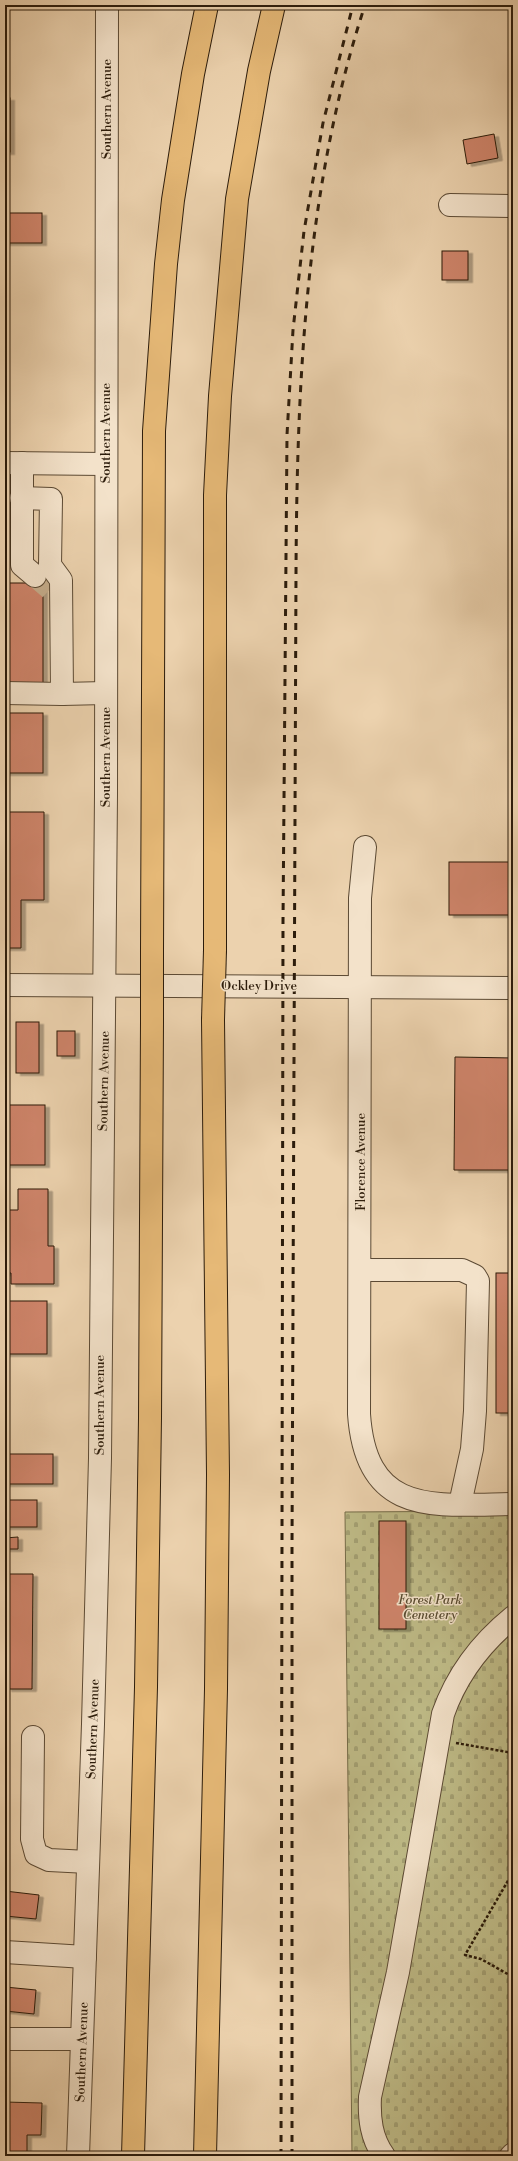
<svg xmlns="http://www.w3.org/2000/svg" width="518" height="2161" viewBox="0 0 518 2161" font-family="'Libre Bodoni',serif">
<defs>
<pattern id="cemetery-stones" width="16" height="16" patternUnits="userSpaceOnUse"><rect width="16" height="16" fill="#beba86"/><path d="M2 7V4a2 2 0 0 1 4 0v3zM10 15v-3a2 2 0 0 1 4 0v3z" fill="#a39f72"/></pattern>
<filter id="shadow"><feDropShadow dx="4.5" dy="2.5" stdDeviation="0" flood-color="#0004"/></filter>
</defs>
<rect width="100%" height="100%" fill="#ecd2ae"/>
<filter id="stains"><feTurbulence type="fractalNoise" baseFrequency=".005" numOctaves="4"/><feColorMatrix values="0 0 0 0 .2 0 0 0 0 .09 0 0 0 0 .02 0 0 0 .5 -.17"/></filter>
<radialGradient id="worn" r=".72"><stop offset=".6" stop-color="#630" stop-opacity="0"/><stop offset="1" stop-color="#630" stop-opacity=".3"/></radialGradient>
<path fill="url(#cemetery-stones)" stroke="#756b48" d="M 513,1511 L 513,2156 L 352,2156 L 345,1512 Z"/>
<g fill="#ce846a" stroke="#2c1c0b" filter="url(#shadow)">
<rect x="5" y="98" width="5" height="54"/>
<path d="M 494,134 L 498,158 L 467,164 L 463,140 Z"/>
<rect x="5" y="213" width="37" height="30"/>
<rect x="442" y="251" width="26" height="29"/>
<rect x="5" y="583" width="38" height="102"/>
<rect x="5" y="713" width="38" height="60"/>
<path d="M 5,812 L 44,812 L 44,900 L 21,900 L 21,948 L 5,948 Z"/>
<rect x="449" y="862" width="64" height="53"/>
<rect x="16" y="1022" width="23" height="51"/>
<rect x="57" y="1031" width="18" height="25"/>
<path d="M 455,1057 L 513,1058 L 513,1170 L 454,1170 Z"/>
<rect x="5" y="1105" width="40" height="60"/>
<path d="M 18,1189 L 48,1189 L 48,1246 L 54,1246 L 54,1284 L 11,1284 L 11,1273 L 5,1273 L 5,1210 L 18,1210 Z"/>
<rect x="496" y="1273" width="17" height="140"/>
<rect x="5" y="1301" width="42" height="53"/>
<rect x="5" y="1454" width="48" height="30"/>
<rect x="5" y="1500" width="32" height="27"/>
<rect x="379" y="1521" width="27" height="108"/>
<path d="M 18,1537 L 18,1549 L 5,1549 L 5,1538 Z"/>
<path d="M 9,1574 L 33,1574 L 32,1689 L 7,1689 Z"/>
<path d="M 5,1891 L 39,1895 L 36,1919 L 5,1916 Z"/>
<path d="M 5,1987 L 36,1990 L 34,2014 L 5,2011 Z"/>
<path d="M 5,2102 L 42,2103 L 41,2135 L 27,2135 L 27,2156 L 5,2156 Z"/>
</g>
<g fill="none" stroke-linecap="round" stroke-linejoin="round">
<path stroke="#c6ae8d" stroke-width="22" stroke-dasharray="22 11" stroke-linecap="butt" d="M 35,576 L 50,589"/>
<g stroke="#5c4a34" stroke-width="24">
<g id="minor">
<path d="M 450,205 L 513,206"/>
<path d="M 5,463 L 105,464"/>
<path d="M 22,463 L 22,565 L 35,576"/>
<path d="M 21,498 L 51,499 L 50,565 L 61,580 L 62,694 L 105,693"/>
<path d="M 5,693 L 62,694"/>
<path d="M 365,847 L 360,898 L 359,1414 C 366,1517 434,1505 513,1504"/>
<path d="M 5,985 L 513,988"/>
<path d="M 360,1270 L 462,1270 L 475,1276 L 478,1281 L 475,1411 L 472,1449 L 460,1504"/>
<path d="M 33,1737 L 32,1839 L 36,1854 L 49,1860 L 88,1862"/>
<path d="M 5,1952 L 85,1957"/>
<path d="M 5,2039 L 82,2039"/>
<path d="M 78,2156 L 93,1724 L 100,1458 L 106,795 L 107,5"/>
<path d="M 384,2156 C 371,2138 369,2118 370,2097 L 398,1972 L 443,1714 C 457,1674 481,1643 513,1617"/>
<path d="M 511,2156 L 513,2154"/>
</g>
</g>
<g stroke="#2c1c0b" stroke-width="24">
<g id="highway">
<path d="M 215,950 L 215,495 L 220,396 L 237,199 L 259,71 L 274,5"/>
<path d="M 152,952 L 154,431 L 166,264 L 173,200 L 193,74 L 207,5"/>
<path d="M 133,2156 L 146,1687 L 150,1418 L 152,1022"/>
<path d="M 205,2156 L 216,1689 L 218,1474 L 213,1020"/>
</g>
</g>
<g stroke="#2c1c0b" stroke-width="2.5" stroke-dasharray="3 2" stroke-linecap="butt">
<path d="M 456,1743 L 513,1753"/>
<path d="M 513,1872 L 465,1955 L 481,1959 L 513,1977"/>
</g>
<use href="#minor" stroke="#f3e2ca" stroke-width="22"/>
<use href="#highway" stroke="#e6b977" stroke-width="22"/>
<g stroke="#2c1c0b" stroke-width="3" stroke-dasharray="7 7" stroke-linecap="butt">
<path d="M 281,2156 L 283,922 L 287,435 L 293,330 L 304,231 L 323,123 L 353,5"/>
<path d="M 292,2156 L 292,1547 L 296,573 C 297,383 305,188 365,5"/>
</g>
<g stroke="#2c1c0b" stroke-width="24" stroke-linecap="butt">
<g id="highway-bridge">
<path d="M 213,1020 L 215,950"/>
<path d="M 152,1022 L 152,952"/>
</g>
</g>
<use href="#highway-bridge" stroke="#e6b977" stroke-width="22"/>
</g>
<g text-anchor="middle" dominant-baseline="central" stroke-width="3" stroke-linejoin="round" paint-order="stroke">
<g font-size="13" fill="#2c1c0b" stroke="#f3e2ca">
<text transform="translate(107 109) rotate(-90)">Southern Avenue</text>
<text transform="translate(106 433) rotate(-90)">Southern Avenue</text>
<text transform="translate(106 757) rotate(-90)">Southern Avenue</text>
<text x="259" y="986">Ockley Drive</text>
<text transform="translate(104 1081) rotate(-89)">Southern Avenue</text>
<text transform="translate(361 1162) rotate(-90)">Florence Avenue</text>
<text transform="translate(100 1405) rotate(-90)">Southern Avenue</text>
<text transform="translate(93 1729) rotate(-88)">Southern Avenue</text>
<text transform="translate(82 2052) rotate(-88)">Southern Avenue</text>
</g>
<g font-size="13" font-style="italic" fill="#584b30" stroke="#f3e2ca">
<text x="430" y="1600">Forest Park<tspan x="430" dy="15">Cemetery</tspan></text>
</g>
</g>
<rect width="518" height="2161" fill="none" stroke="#ecd2ae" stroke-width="20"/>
<rect x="6" y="6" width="506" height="2149" fill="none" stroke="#2c1c0b" stroke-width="2"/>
<rect x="10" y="10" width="498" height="2141" fill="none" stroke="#2c1c0b"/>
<rect width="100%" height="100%" filter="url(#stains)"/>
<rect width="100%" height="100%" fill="url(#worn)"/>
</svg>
